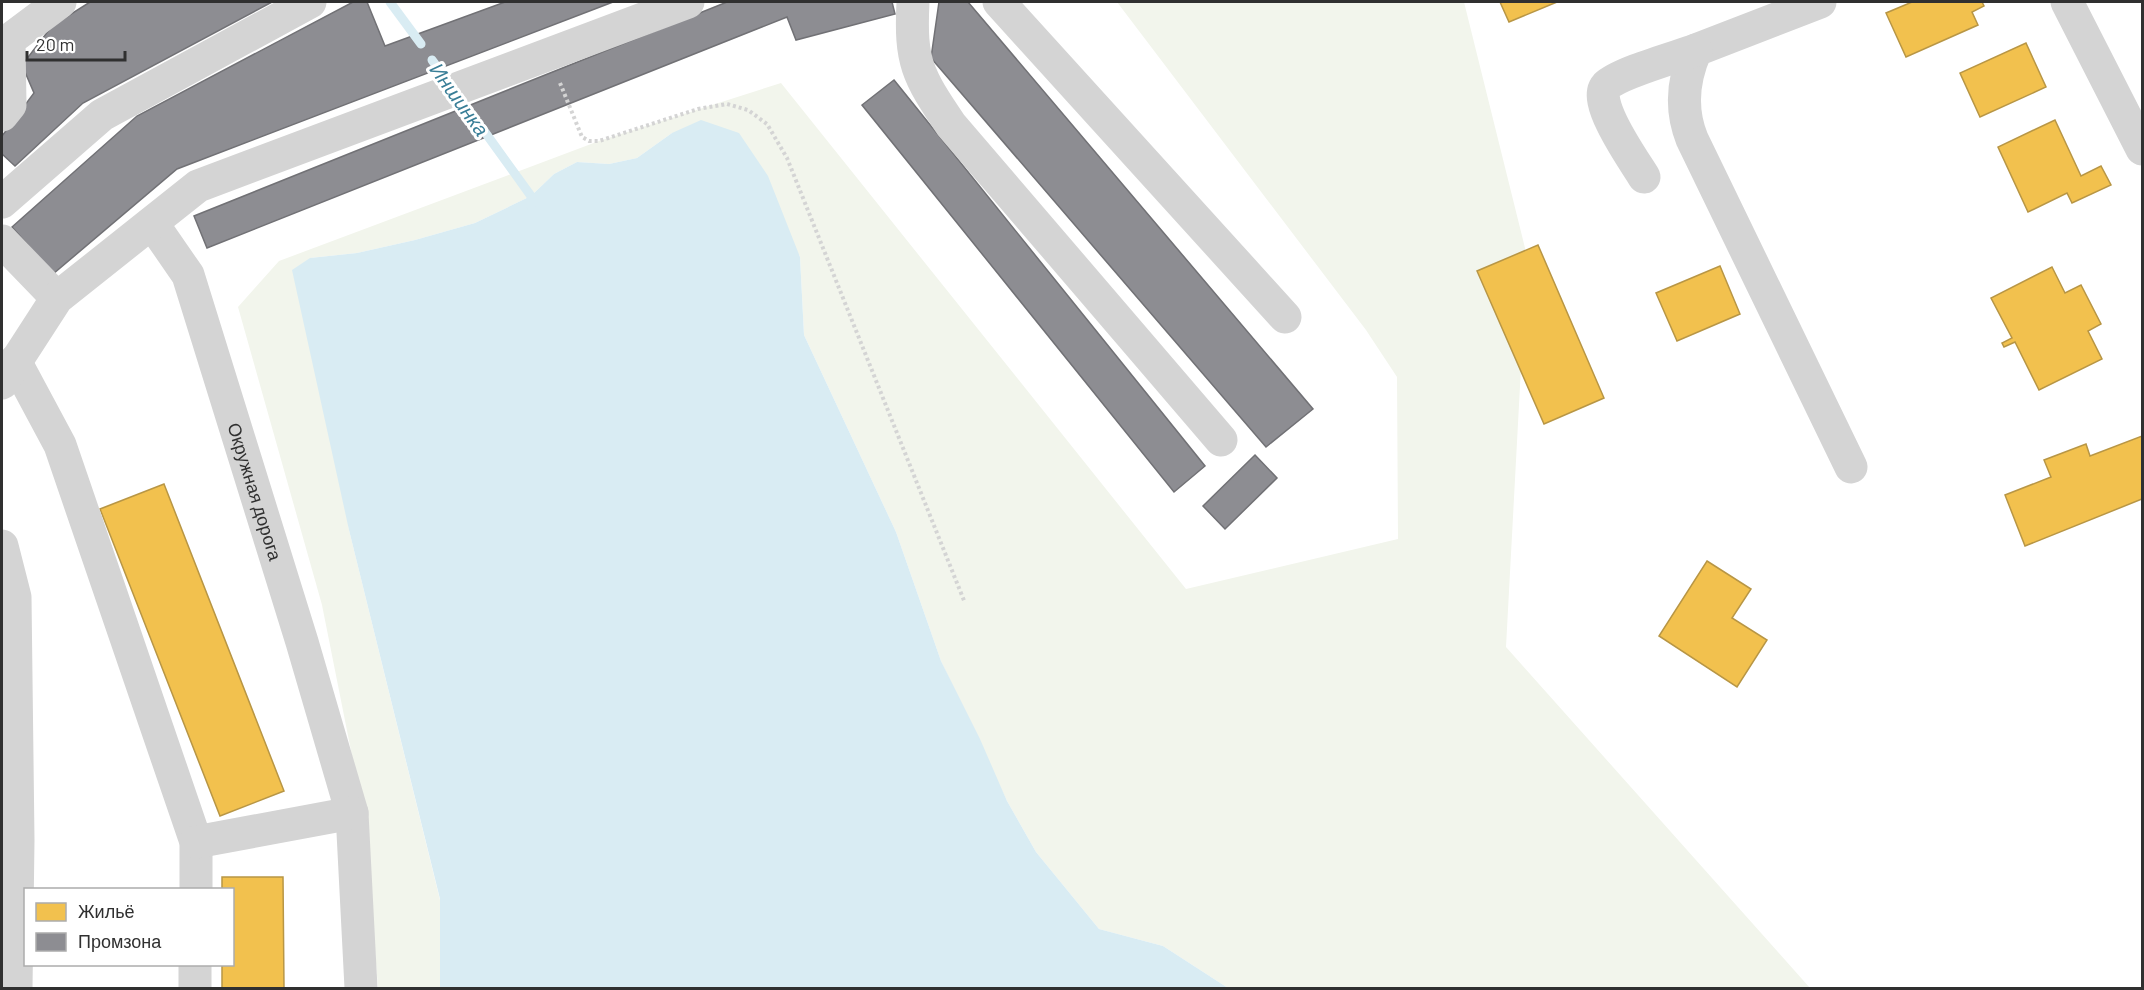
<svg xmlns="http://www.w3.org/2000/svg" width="2144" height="990" viewBox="0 0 2144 990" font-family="Barlow,sans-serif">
<rect width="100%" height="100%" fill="#fff"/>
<path fill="#f2f5ec" d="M 1117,2 L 1464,2 L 1527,256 L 1506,647 L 1810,988 L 1228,988 L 1163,946 L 1099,929 L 1036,852 L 1007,801 L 941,661 L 896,532 L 804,335 L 800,256 L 672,133 L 637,158 L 609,164 L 577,162 L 554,174 L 531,196 L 475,223 L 415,240 L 357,253 L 310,258 L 349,530 L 440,900 L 440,988 L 378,988 L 365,821 L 322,605 L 238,307 L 279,261 L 599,141 L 781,83 L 1186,589 L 1398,539 L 1397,377 L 1366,330 Z"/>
<path fill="#d9ecf3" d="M 701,120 L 739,133 L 768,176 L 800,257 L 804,335 L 896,532 L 941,661 L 980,739 L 1007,801 L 1036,852 L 1099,929 L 1163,946 L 1228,988 L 440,988 L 440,899 L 349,530 L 292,270 L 310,258 L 357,253 L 415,240 L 475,223 L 531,196 L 554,174 L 577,162 L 609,164 L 637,158 L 672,133 Z"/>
<g fill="#f2c14e" stroke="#b89645" stroke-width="1.5">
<path d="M 1500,2 L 1557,2 L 1509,22 Z"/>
<path d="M 1912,2 L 1982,2 L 1984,6 L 1972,12 L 1978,25 L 1906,57 L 1886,13 Z"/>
<path d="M 2026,43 L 2046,87 L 1980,117 L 1960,73 Z"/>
<path d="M 2055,120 L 2081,176 L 2101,166 L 2111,185 L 2072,203 L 2067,193 L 2028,212 L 1998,147 Z"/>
<path d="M 1538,245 L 1604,398 L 1544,424 L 1477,271 Z"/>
<path d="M 1720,266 L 1740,314 L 1677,341 L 1656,293 Z"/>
<path d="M 2052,267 L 2065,293 L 2081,285 L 2101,324 L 2088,331 L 2102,359 L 2039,390 L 2015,342 L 2004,347 L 2002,343 L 2012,338 L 1991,298 Z"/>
<path d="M 2142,436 L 2142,499 L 2025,546 L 2005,495 L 2051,477 L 2044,460 L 2086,444 L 2090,456 Z"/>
<path d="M 164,484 L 284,791 L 220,816 L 100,509 Z"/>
<path d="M 1707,561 L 1751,589 L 1732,618 L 1767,640 L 1737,687 L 1659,636 Z"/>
<path d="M 222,877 L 283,877 L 284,988 L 222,988 L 222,964 L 232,964 L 232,890 L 222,890 Z"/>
</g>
<g fill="#8d8d92" stroke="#717175" stroke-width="1.5">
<path d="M 90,2 L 272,2 L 83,103 L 15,166 L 2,154 L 2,136 L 34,93 L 22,65 L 52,26 Z"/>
<path d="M 353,2 L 367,2 L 385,46 L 505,2 L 613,2 L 177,169 L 53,274 L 12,227 L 137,116 Z"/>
<path d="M 727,2 L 892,2 L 895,14 L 796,40 L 787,17 L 207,248 L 194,216 Z"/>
<path d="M 939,2 L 968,2 L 1313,409 L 1266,447 L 931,58 Z"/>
<path d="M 894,80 L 1205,466 L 1174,492 L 862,105 Z"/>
<path d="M 1255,455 L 1277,478 L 1225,529 L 1203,506 Z"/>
</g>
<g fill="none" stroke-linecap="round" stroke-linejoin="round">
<g stroke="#d9ecf3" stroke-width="9">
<path d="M 390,2 L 421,44"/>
<path d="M 432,60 L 472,115"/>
<path d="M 482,128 L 531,196 L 531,206"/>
</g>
<path stroke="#d4d4d4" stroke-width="4" stroke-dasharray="3 3" stroke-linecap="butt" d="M 560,83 L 582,137 L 589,141 L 599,141 L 698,109 L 727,104 L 748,110 L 767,124 L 787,158 L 965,603"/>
<g stroke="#d4d4d4" stroke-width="33">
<path d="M 913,2 C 910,62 917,75 951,125 L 1221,440"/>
<path d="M 999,2 L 1285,317"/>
<path d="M 1820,2 L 1696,50 C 1683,79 1680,109 1692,139 L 1851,467"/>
<path d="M 2067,2 L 2142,149"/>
<path d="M 2,115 L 10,105 L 9,40 L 60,2"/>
<path d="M 1644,177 C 1635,162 1592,102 1606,86 C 1619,73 1677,57 1696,50"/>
<path d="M 2,202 L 102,115 L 310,2"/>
<path id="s1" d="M 152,223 L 188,275 L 302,642 L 352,813 L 361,988"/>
<path d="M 2,241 L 57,298"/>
<path d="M 15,361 L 60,445 L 196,842 L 196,890"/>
<path d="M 2,383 L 57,298 L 198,186 L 688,2"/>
<path d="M 2,546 L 15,597 L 18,840 L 16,988"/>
<path d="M 196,842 L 352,813"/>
<path d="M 195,988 L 195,964"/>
</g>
</g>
<g text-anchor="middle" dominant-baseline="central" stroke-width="6" stroke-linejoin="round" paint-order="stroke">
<g font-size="18" fill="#303030" stroke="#fff">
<text stroke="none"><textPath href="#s1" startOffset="290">Окружная дорога</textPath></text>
</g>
<g font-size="20" font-style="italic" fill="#397e97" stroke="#fff">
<text transform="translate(460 99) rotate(54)">Иншинка</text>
</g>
</g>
<rect width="2144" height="990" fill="none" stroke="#303030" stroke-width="6"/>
<rect x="24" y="888" width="210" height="78" fill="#ffffff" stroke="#acacac" stroke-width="1.5"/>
<rect x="36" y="903" width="30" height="18" fill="#f2c14e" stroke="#acacac" stroke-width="1.5"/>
<text x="78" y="918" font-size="18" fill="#303030">Жильё</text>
<rect x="36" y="933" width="30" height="18" fill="#8d8d92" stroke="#acacac" stroke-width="1.5"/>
<text x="78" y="948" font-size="18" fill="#303030">Промзона</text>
<path d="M27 51v9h98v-9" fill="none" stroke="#303030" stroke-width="3"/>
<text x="36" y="51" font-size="18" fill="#303030" stroke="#ffffff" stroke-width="4.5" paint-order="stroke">20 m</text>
</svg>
